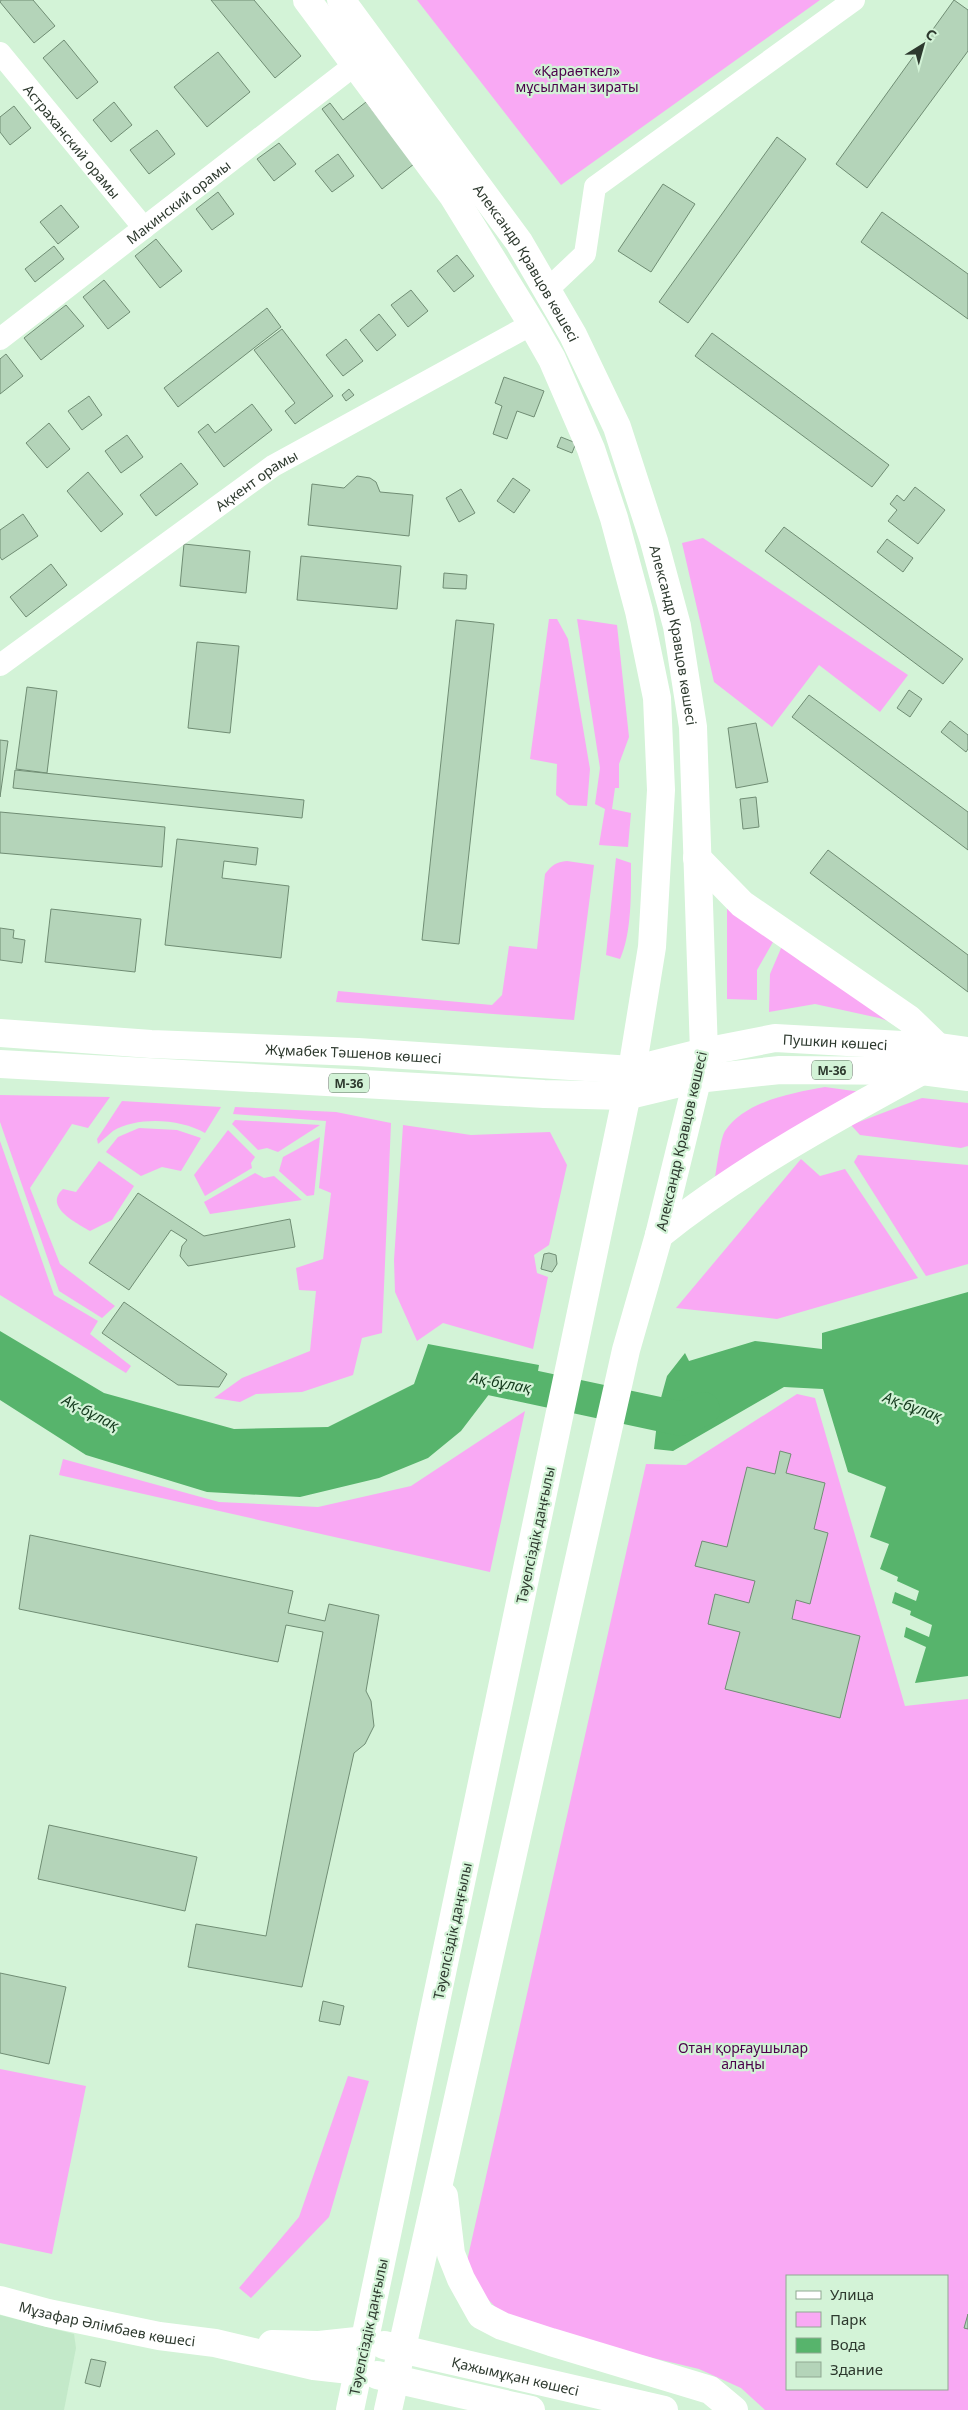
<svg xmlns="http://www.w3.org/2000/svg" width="968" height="2410" viewBox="0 0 968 2410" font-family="'Noto Sans',sans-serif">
<rect width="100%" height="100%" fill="#d3f3d7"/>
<path fill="#c3e9c9" d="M 0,2315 L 74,2334 L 76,2348 L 64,2410 L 0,2410 Z"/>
<g fill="#f9a9f4" fill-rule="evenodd">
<path d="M 417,0 L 820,0 L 561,185 Z"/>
<path d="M 703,538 L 908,675 L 880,712 L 819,665 L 772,727 L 714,682 L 682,543 Z"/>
<path d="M 549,619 L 557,619 L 568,639 L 590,769 L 587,806 L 569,805 L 556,795 L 557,764 L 530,759 Z"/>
<path d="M 577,619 L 617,625 L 629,737 L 619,764 L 619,788 L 615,788 L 612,809 L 631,813 L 628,847 L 599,845 L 605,809 L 595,804 L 600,768 Z"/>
<path d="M 616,858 L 631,863 C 631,892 632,933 620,959 L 606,955 Z"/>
<path d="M 567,861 L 594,865 L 574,1020 L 336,1002 L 338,991 L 492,1005 L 502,995 L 509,946 L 537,949 L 545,874 C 552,865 556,862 567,861 Z"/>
<path d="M 727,904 L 733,905 L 773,942 L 757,970 L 757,1000 L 727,999 Z"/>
<path d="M 782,946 L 801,962 L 900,1025 L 879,1018 L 815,1004 L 769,1012 L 770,974 Z"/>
<path d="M 825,1087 L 861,1092 L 714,1184 C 716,1173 720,1139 725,1131 C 745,1101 792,1093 825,1087 Z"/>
<path d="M 0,1095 L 110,1097 L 88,1128 L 72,1124 L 30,1188 L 60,1264 L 115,1306 L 102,1318 L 59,1291 L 0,1122 Z"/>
<path d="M 922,1098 L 968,1103 L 968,1146 L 961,1148 L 860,1135 L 851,1125 Z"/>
<path d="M 122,1101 L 221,1107 L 205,1133 C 181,1119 138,1116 113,1131 C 108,1135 103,1140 98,1144 L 97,1139 Z"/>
<path d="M 235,1107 L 336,1112 L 391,1123 L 382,1333 L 362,1338 L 353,1375 L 302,1392 L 256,1394 L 240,1402 L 214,1398 L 242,1378 L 310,1351 L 316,1291 L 299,1290 L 296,1268 L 323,1259 L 331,1193 L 319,1188 L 326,1121 L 233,1114 Z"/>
<path d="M 235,1120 L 320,1125 L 278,1152 L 267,1148 L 258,1150 L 232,1124 Z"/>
<path d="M 403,1125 L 471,1135 L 550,1132 L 567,1165 L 549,1245 L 534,1255 L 537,1273 L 548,1277 L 533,1349 L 443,1323 L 417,1341 L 395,1292 L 394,1260 Z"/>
<path d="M 139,1128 L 177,1130 L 201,1138 L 181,1171 L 162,1167 L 141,1176 L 106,1152 L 118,1137 Z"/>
<path d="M 228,1130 L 255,1157 L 251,1163 L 252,1168 L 205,1196 L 194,1175 Z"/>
<path d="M 320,1137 L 314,1195 L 307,1196 L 279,1171 L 283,1157 Z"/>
<path d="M 0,1141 L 54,1295 L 98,1321 L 90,1334 L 131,1366 L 126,1373 L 0,1295 Z"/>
<path d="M 858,1155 L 968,1165 L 968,1264 L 926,1276 L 854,1162 Z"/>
<path d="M 801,1159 L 820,1176 L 845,1169 L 918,1278 L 777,1319 L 676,1308 Z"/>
<path d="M 99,1161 L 134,1186 L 112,1220 L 90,1231 C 77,1223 43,1207 63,1189 L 76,1192 Z"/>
<path d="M 255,1173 L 264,1178 L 274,1176 L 302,1200 L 210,1214 L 204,1202 Z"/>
<path d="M 797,1394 L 815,1398 L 905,1706 L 968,1699 L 968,2410 L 765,2410 L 741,2388 L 699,2369 L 537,2330 L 505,2317 L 479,2290 L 467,2261 L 646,1464 L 686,1465 ZM 787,2276 L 947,2276 L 947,2389 L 787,2389 Z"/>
<path d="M 525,1411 L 490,1572 L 59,1475 L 63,1459 L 219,1502 L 318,1507 L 411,1486 Z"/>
<path d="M 0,2069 L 86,2086 L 52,2254 L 0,2243 Z"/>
<path d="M 348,2076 L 369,2081 L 329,2217 L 251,2298 L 239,2288 L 299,2217 Z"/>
</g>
<g fill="#57b46c">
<path d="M 968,1292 L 968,1676 L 915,1683 L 926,1647 L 904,1637 L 906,1627 L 929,1637 L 932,1625 L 910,1615 L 911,1611 L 892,1603 L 895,1592 L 916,1601 L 919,1591 L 897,1581 L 898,1577 L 880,1569 L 889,1544 L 870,1537 L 886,1487 L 848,1472 L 823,1389 L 784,1387 L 673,1451 L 654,1449 L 659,1405 L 667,1376 L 685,1353 L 689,1361 L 755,1341 L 822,1349 L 822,1333 Z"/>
<path d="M 0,1331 L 104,1393 L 234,1429 L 328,1427 L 414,1384 L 428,1344 L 539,1365 L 533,1402 L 490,1393 L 461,1431 L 428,1458 L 379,1478 L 300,1497 L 207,1492 L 86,1455 L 0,1400 Z"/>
</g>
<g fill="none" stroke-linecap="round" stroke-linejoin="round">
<path stroke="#57b46c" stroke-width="34" d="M 490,1378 L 682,1419 L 703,1409"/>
</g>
<g fill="#b4d4b9" stroke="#708d74">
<path d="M 1,0 L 33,0 L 55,26 L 34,43 L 0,2 Z"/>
<path d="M 211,0 L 254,0 L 301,56 L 275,78 Z"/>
<path d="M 954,0 L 968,10 L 968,51 L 867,188 L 836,164 Z"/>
<path d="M 64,40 L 98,82 L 77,99 L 43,58 Z"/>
<path d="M 218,52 L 250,92 L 207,127 L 174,87 Z"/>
<path d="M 114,102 L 132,125 L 111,142 L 93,120 Z"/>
<path d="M 366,102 L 414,164 L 382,189 L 322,109 L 330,103 L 343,120 Z"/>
<path d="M 14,106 L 31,128 L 10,145 L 0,132 L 0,117 Z"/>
<path d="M 157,130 L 175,154 L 149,174 L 130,150 Z"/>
<path d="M 777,137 L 806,159 L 688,323 L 659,302 Z"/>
<path d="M 279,143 L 296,164 L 274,181 L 257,159 Z"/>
<path d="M 338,154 L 354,176 L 332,192 L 315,171 Z"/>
<path d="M 663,184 L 695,204 L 651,272 L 618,251 Z"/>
<path d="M 218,192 L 234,214 L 212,230 L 196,209 Z"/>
<path d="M 61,205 L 79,227 L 58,244 L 40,222 Z"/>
<path d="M 882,212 L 968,274 L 968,319 L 861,242 Z"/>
<path d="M 156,239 L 182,271 L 160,288 L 135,256 Z"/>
<path d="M 54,246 L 64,259 L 35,282 L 25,269 Z"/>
<path d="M 457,255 L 474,276 L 454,292 L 437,271 Z"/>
<path d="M 104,280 L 130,312 L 108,329 L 83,297 Z"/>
<path d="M 411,290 L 428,311 L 408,327 L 391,305 Z"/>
<path d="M 66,305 L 84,326 L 41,360 L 24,338 Z"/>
<path d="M 267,308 L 281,327 L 178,407 L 164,388 Z"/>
<path d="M 379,314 L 396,335 L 377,351 L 360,330 Z"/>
<path d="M 282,329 L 333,396 L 295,424 L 285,411 L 295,403 L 254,350 Z"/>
<path d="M 712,333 L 889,465 L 872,487 L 695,356 Z"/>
<path d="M 346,339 L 363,361 L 343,376 L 326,355 Z"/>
<path d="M 6,354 L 23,376 L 0,394 L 0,359 Z"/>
<path d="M 504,377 L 544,391 L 534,417 L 517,411 L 507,439 L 493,434 L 502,406 L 495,403 Z"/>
<path d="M 349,389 L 354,395 L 346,401 L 342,395 Z"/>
<path d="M 89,396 L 102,415 L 82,430 L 68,411 Z"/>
<path d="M 252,404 L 272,430 L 224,467 L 198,432 L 208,424 L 215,433 Z"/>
<path d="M 49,423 L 70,449 L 47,468 L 26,443 Z"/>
<path d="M 127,435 L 143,457 L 121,473 L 105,451 Z"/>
<path d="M 561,437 L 576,443 L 572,453 L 557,447 Z"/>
<path d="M 181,463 L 198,484 L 156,516 L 140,495 Z"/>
<path d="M 88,472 L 123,514 L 101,532 L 67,491 Z"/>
<path d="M 357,476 L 370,478 L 376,482 L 380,492 L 413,495 L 409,536 L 308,525 L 312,484 L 344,488 Z"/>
<path d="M 513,478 L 530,490 L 514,513 L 497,501 Z"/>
<path d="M 915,487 L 945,510 L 918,544 L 888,521 L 897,510 L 890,504 L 897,495 L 904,501 Z"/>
<path d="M 461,489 L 475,513 L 459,522 L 446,498 Z"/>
<path d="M 23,514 L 38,536 L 2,560 L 0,557 L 0,530 Z"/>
<path d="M 784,527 L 963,659 L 943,684 L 765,551 Z"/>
<path d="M 887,539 L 913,558 L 903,572 L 877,552 Z"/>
<path d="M 184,544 L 250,551 L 246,593 L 180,586 Z"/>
<path d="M 301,556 L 401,566 L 397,609 L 297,600 Z"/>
<path d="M 51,564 L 67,585 L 26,617 L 10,597 Z"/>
<path d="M 444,573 L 467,575 L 466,589 L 443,588 Z"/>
<path d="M 456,620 L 494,624 L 459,944 L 422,940 Z"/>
<path d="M 197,642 L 239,646 L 230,733 L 188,728 Z"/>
<path d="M 27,687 L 57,691 L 47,773 L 16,769 Z"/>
<path d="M 909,690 L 922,699 L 910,717 L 897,708 Z"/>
<path d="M 809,695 L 968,812 L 968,850 L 792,717 Z"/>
<path d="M 950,721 L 968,735 L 968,749 L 966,752 L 941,732 Z"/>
<path d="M 756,723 L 768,782 L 736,788 L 728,728 Z"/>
<path d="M 0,740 L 8,741 L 0,797 Z"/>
<path d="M 15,770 L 304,800 L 302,818 L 13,788 Z"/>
<path d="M 756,797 L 759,827 L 743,829 L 740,799 Z"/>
<path d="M 0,812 L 165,827 L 162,867 L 0,853 Z"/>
<path d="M 177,839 L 258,848 L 256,865 L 224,861 L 222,878 L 289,886 L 281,958 L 165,945 Z"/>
<path d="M 828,850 L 968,955 L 968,992 L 810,873 Z"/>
<path d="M 51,909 L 141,919 L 135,972 L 45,962 Z"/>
<path d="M 0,928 L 14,930 L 13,938 L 25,940 L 22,963 L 0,960 Z"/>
<path d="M 138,1193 L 204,1236 L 290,1219 L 295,1247 L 188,1266 L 180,1256 L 182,1246 L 187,1240 L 171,1230 L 129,1290 L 89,1263 Z"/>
<path d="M 549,1253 L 556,1255 L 557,1264 L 552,1272 L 541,1269 L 544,1254 Z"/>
<path d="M 124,1302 L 227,1374 L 219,1387 L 178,1385 L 102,1333 Z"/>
<path d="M 780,1451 L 791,1454 L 786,1473 L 825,1483 L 814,1529 L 828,1533 L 810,1604 L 796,1600 L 792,1619 L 860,1636 L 840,1718 L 725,1689 L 740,1632 L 708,1624 L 715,1594 L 749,1603 L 755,1581 L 695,1566 L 702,1541 L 727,1547 L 747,1467 L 775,1474 Z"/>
<path d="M 30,1535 L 293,1591 L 288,1613 L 325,1621 L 329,1604 L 379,1615 L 366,1691 L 371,1701 L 374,1726 L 365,1744 L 354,1753 L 302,1987 L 188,1967 L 196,1924 L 266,1936 L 323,1632 L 286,1625 L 278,1662 L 19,1609 Z"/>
<path d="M 49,1825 L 197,1857 L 185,1911 L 38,1879 Z"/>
<path d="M 0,1973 L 66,1987 L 49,2064 L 0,2053 Z"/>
<path d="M 323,2001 L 344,2006 L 340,2025 L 319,2021 Z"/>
<path d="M 968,2314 L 968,2329 L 964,2328 Z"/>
<path d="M 91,2359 L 106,2362 L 100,2387 L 85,2383 Z"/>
</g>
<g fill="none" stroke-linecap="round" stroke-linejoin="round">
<g stroke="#fff" stroke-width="22">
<path id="s1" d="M 0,53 L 144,228"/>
<path d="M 547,290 L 585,254 L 595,187 L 854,0"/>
<path id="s2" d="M 0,339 L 356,64"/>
<path id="s3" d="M 0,665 L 273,466 L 532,324"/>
</g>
<g stroke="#fff" stroke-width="28">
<path id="s4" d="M 0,2300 L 48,2313 L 159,2336 L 215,2343 L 314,2366 L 359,2371"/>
<path d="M 272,2344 L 319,2345 L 366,2340"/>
</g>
<g stroke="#fff" stroke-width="28">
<path d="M 307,0 L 453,196 L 532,324 L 552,359 L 591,449 L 614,518 L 639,611 L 657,698 L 661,790 L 652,947 L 632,1070 L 350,2410"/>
<path id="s5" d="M 341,0 L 519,242 L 573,335 L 617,427 L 654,541 L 677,626 L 693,727 L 704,1052 L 659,1235 L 626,1350 L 388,2410"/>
<path d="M 444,2196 L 451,2254 L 461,2279 L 481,2315 L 502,2326 L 551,2342 L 710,2390 L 734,2410"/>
<path id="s6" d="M 384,2345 L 664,2410"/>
<path d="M 377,2375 L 531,2410"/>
</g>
<g stroke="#fff" stroke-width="28">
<path d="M 697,858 L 742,904 L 909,1019 L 938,1047"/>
<path id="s7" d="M 0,1033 L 151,1044 L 358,1052 L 632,1070 L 704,1052 L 775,1038 L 938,1047 L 968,1051"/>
<path d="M 0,1064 L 544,1094 L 626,1096 L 697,1079 L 780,1070 L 922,1071 L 968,1077"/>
<path d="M 659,1235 C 739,1171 830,1121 920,1072"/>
</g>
</g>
<g text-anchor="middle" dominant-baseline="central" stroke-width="4.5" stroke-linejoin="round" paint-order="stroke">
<g fill="#d3f3d7" stroke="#5f7161" stroke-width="1">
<rect x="812" y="1060.5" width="40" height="19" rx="4"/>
<rect x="329" y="1073.5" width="40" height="19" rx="4"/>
</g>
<g font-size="12" font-weight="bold" fill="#2d392e">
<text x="832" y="1070">M-36</text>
<text x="349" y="1083">M-36</text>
</g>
<g font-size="14" fill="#4b004a" stroke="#d3f3d7">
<text x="577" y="70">«Қараөткел»<tspan x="577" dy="16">мұсылман зираты</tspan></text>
<text x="743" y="2047">Отан қорғаушылар<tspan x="743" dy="16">алаңы</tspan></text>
</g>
<g font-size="14" fill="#2d392e" stroke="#d3f3d7">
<text stroke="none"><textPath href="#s1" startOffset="114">Астраханский орамы</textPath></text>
<text stroke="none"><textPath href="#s2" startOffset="225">Макинский орамы</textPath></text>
<text stroke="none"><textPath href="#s5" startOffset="322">Александр Кравцов көшесі</textPath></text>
<text stroke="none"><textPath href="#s3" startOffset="316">Ақкент орамы</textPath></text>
<text stroke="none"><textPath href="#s5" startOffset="726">Александр Кравцов көшесі</textPath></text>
<text stroke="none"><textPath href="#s7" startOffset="840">Пушкин көшесі</textPath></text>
<text stroke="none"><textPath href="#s7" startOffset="354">Жұмабек Тәшенов көшесі</textPath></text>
<text transform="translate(681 1141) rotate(-77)">Александр Кравцов көшесі</text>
<text transform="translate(535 1535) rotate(-78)">Тәуелсіздік даңғылы</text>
<text transform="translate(452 1931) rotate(-78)">Тәуелсіздік даңғылы</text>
<text stroke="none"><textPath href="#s4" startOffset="110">Мұзафар Әлімбаев көшесі</textPath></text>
<text transform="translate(368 2327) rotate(-78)">Тәуелсіздік даңғылы</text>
<text stroke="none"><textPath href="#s6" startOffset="135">Қажымұқан көшесі</textPath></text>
</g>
<g font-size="15" font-style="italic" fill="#143a1d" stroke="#d3f3d7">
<text transform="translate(501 1382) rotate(10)">Ақ-бұлақ</text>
<text transform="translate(913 1406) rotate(20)">Ақ-бұлақ</text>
<text transform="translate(91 1412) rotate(27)">Ақ-бұлақ</text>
</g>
</g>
<rect x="786" y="2275" width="162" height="115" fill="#d3f3d7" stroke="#91a993"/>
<rect x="796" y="2291" width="25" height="8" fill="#ffffff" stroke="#91a993"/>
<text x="830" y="2300" font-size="15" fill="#2d392e">Улица</text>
<rect x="796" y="2312" width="25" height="15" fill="#f9a9f4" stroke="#91a993"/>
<text x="830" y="2325" font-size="15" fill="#2d392e">Парк</text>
<rect x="796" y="2338" width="25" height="15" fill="#57b46c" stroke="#91a993"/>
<text x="830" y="2350" font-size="15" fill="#2d392e">Вода</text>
<rect x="796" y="2362" width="25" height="15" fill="#b4d4b9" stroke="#91a993"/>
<text x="830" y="2375" font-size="15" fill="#2d392e">Здание</text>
<g transform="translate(923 45) rotate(37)" stroke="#d3f3d7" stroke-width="4" paint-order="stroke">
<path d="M0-4L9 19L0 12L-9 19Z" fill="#2d392e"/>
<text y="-8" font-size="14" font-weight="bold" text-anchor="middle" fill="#2d392e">С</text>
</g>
</svg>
